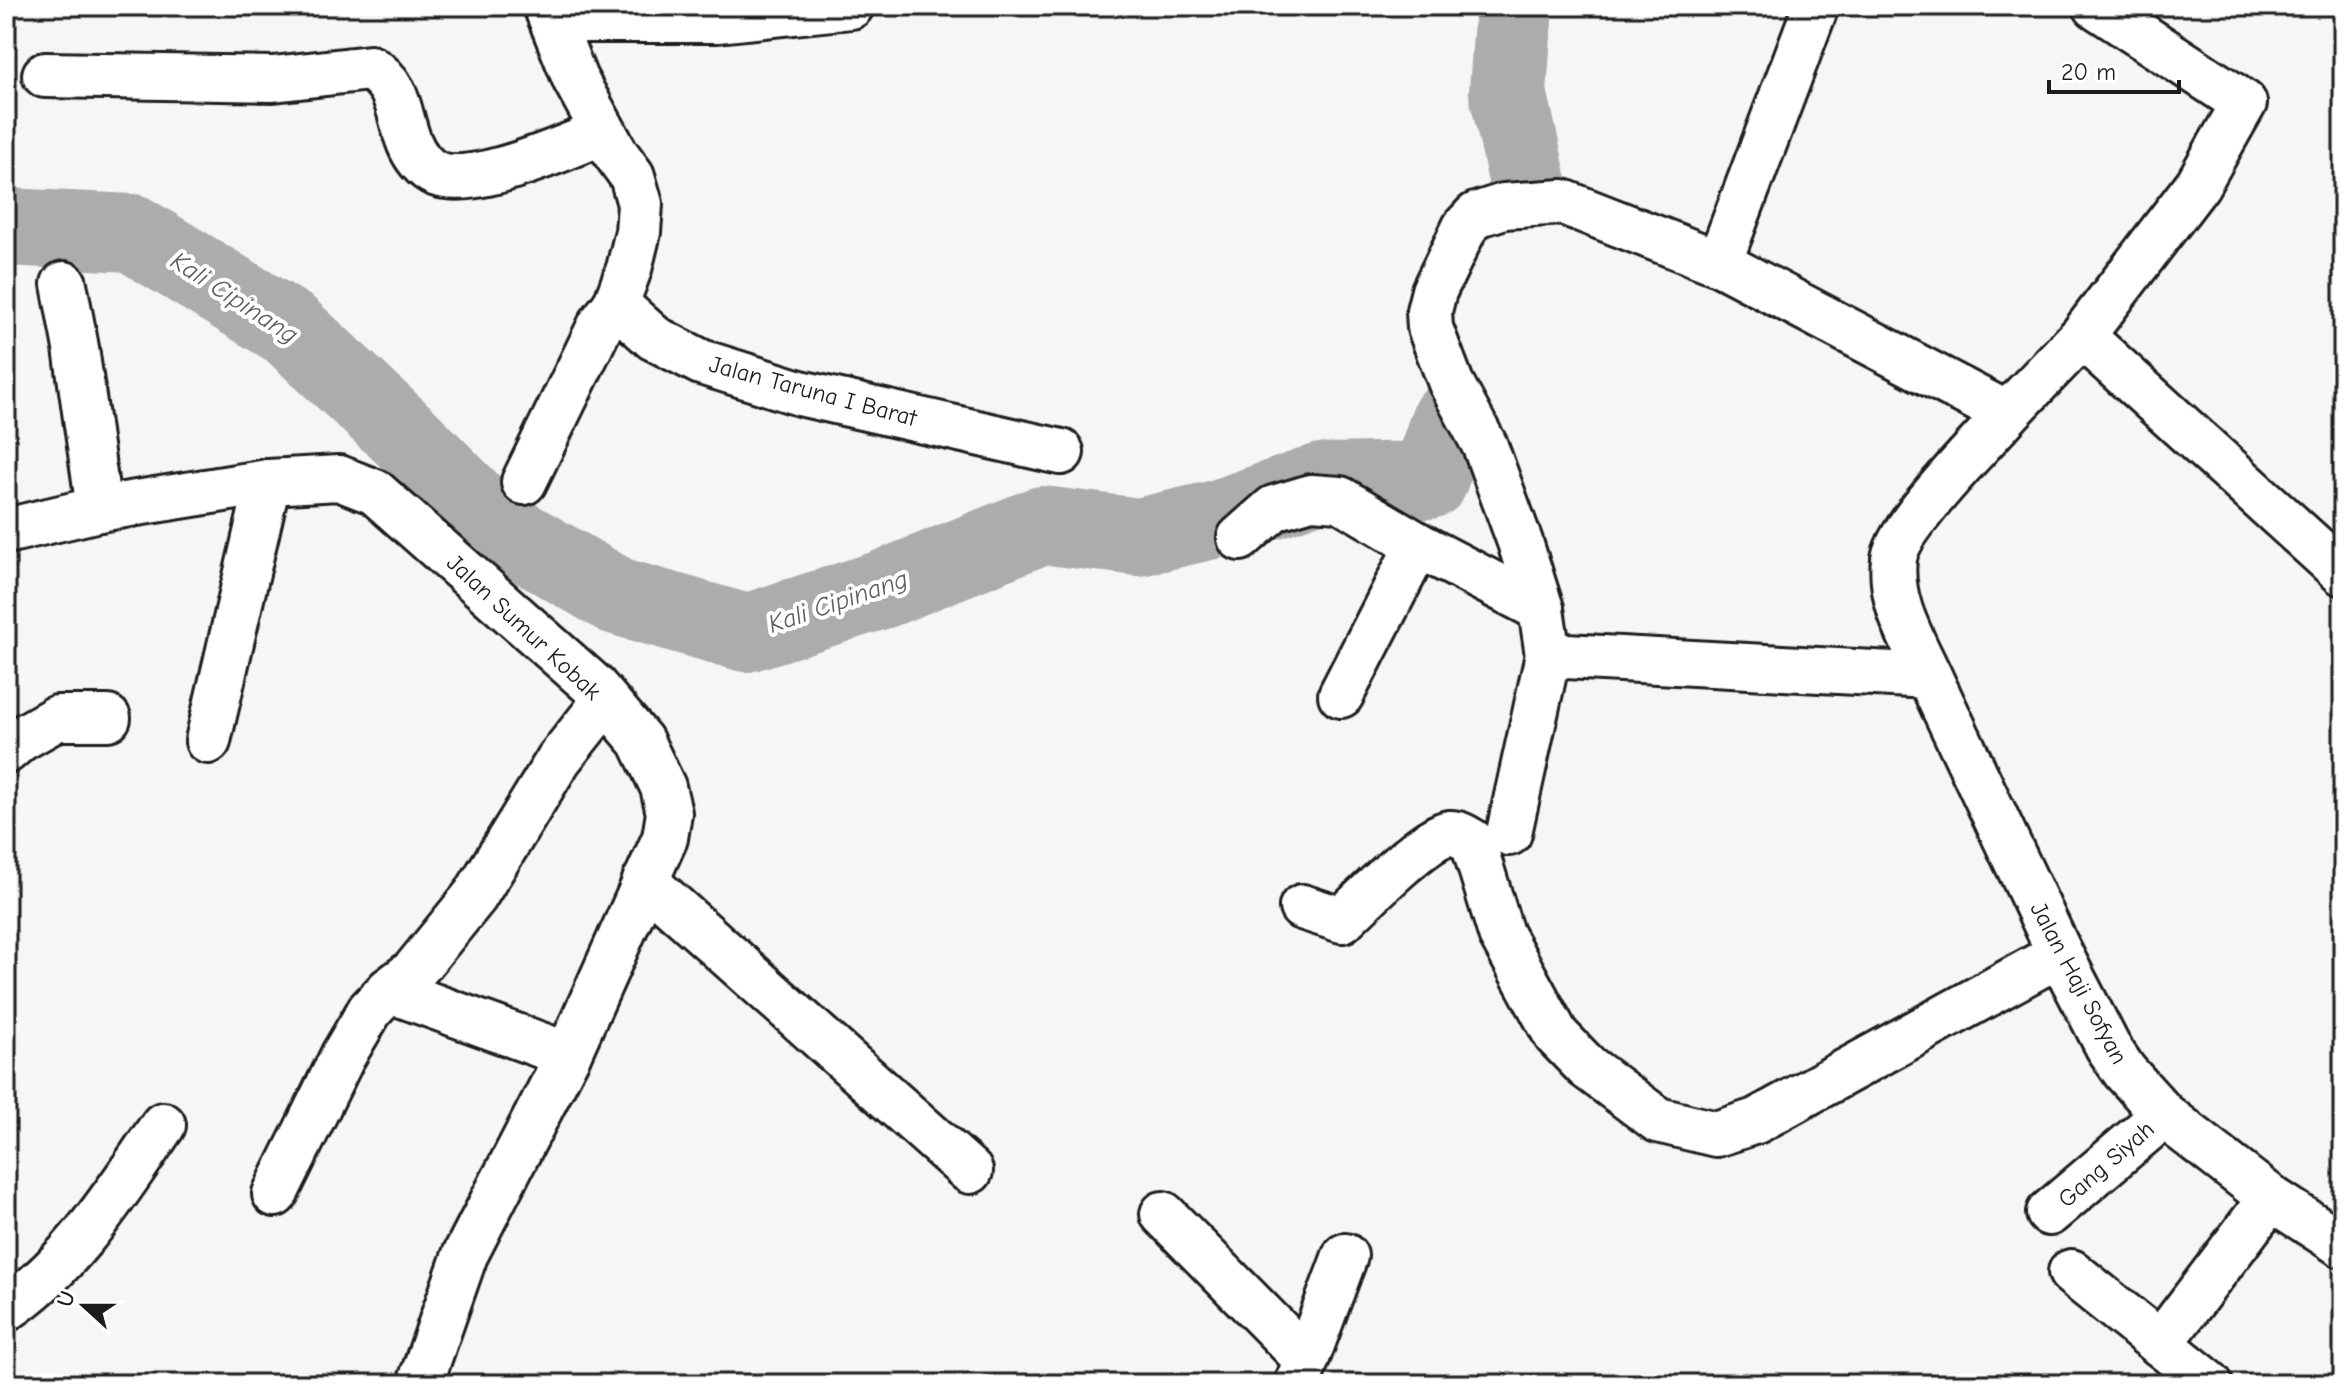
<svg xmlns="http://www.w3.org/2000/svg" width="2349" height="1390" viewBox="0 0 2349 1390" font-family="'Comic Neue',sans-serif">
<rect width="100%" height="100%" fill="#f6f6f6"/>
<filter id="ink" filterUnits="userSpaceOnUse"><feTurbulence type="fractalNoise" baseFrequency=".0125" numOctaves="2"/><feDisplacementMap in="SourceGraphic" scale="16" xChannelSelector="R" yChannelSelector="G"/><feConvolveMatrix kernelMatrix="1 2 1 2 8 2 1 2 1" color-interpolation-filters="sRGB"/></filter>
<g filter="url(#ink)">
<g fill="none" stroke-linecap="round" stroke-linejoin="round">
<g stroke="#acacac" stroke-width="78">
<path d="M 1514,6 L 1508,92 L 1529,187"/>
<path d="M 6,227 L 132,233 L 290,329 L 407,438 L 492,524 L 617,596 L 746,633 L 884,589 L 1042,525 L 1139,537 L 1217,519 L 1322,482 L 1429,480 L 1450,419"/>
</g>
<g stroke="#1c1c1c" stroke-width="50">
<g id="street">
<path d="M 546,6 L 575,79 L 616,154 L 632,176 L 640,204 L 638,232 L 629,269 L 616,304 L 654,338 L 701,362 L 800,393 L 1061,452"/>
<path d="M 552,20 L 717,20 L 851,6"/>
<path d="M 45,75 L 273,79 L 370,68 C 400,85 398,114 409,142 C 414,155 424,169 437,174 C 475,188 566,147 603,132"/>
<path d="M 1719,263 L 1816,6"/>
<path d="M 64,284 L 76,348 L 99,509"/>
<path d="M 2082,336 L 2343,573"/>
<path d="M 524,482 L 601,324 L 616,304"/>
<path d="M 6,531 L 99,509 L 268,482 L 339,478 L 375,492 L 594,686 L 641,741 L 663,787 L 669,813 L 665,838 L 568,1055 L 465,1255 L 420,1384"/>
<path d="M 1240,538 L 1274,508 L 1311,497 L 1340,499 L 1418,545 L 1541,609"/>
<path d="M 1548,655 L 1541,609 L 1520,542 L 1485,446 L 1451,383 L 1430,328 L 1429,311 L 1434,291 L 1465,227 L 1476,215 L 1504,206 L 1563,202 L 1719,263 L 2007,414 L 2082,336 L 2198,184 L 2244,103 L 2096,6"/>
<path d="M 1929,676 C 1912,639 1889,602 1894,559 C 1897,527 1983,442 2007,414"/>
<path d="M 1341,695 L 1418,545"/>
<path d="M 208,741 L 268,482"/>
<path d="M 6,751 L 20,739 L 57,718 L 108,718"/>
<path d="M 1509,833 L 1548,655 L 1929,676 L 2060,954 L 2108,1047 L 2125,1072 L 2164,1115 L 2271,1198 L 2343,1245"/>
<path d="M 645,881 L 970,1171"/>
<path d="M 1302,907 L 1342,920 C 1362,901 1427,835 1450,833 C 1460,833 1466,838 1473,842 L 1501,934 L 1556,1035 L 1587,1067 L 1658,1120 L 1716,1134 L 1756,1121 L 2060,954"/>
<path d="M 389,990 L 568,1055"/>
<path d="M 275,1194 L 343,1056 L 370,1010 L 389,990 L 414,971 L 475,896 L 559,759 L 605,701"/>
<path d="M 2049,1213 L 2164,1115"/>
<path d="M 1163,1214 L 1305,1358"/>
<path d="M 2071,1272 L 2210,1384"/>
<path d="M 6,1309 C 73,1264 118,1190 163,1125"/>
<path d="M 2160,1344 L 2271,1198"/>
<path d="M 1298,1382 L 1345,1256"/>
</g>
</g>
<use href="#street" stroke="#fff" stroke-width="44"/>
</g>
</g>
<g text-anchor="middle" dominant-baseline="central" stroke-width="8" stroke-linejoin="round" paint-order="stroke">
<g font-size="24" fill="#1c1c1c" stroke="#fff">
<text transform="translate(813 391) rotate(15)">Jalan Taruna I Barat</text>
<text transform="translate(524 627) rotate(43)">Jalan Sumur Kobak</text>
<text transform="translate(2079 983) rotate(62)">Jalan Haji Sofyan</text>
<text transform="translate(2106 1164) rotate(-41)">Gang Siyah</text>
</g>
<g font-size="26" font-style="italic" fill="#5d5d5d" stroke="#fff">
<text transform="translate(234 298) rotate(33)">Kali Cipinang</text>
<text transform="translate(838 602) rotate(-19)">Kali Cipinang</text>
</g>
</g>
<rect width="2349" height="1390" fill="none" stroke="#fff" stroke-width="32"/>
<rect x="16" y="16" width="2317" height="1358" fill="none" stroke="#1c1c1c" stroke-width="3" filter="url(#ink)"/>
<g transform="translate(84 1306) rotate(291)" stroke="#ffffff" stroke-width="6" paint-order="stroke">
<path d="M0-6L14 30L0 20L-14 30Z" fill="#1c1c1c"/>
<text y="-12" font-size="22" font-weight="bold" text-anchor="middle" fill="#1c1c1c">U</text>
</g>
<path d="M2049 80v12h130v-12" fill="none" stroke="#1c1c1c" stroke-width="4"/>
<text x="2061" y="80" font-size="24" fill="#1c1c1c" stroke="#ffffff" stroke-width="6" paint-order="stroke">20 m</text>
</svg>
